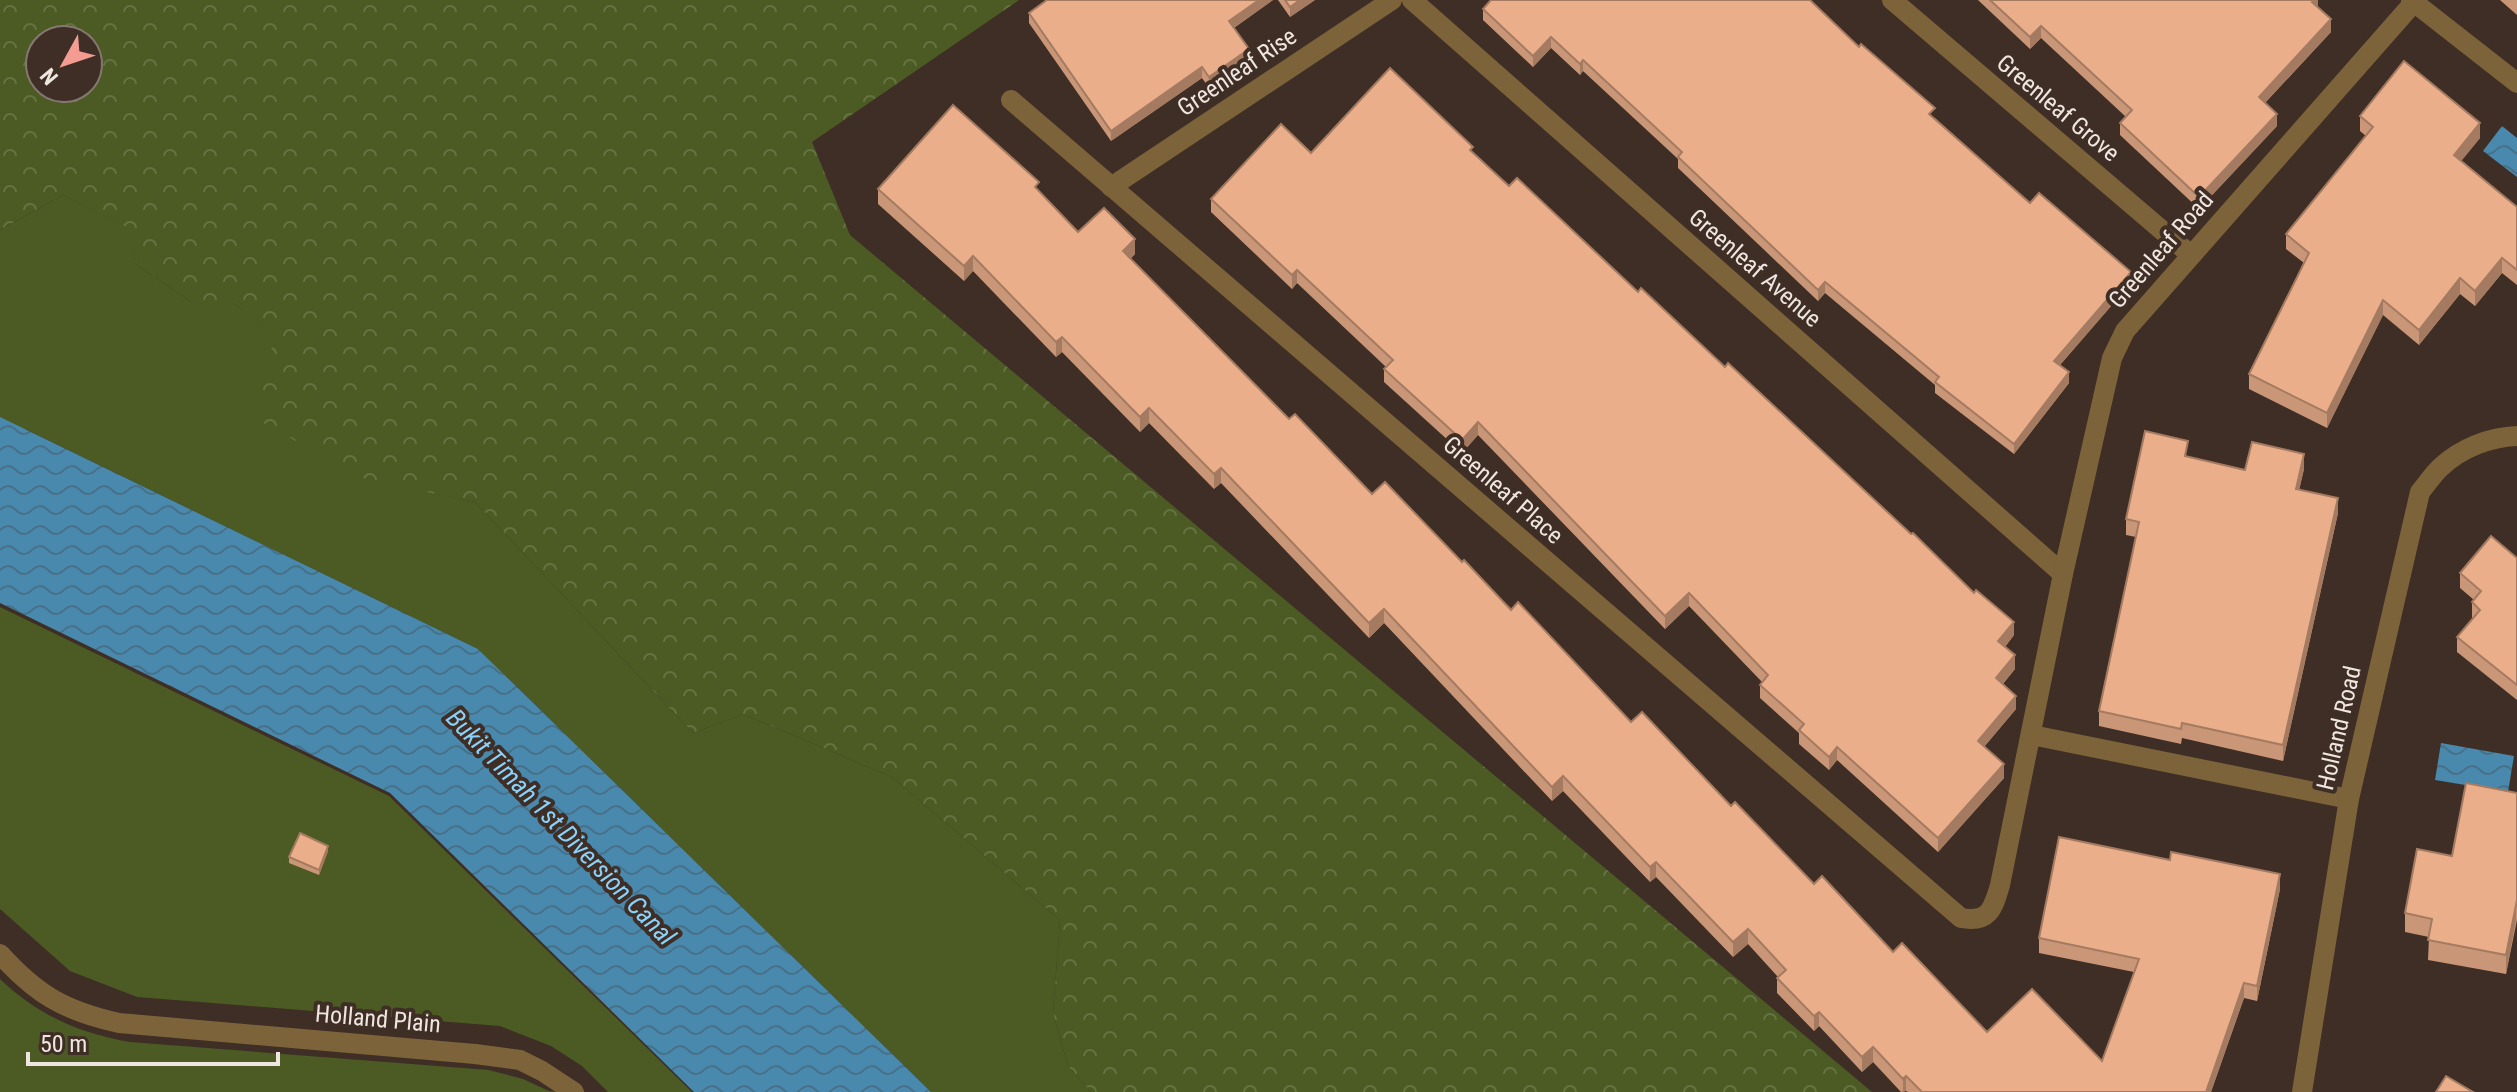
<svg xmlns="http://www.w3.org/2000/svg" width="2517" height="1092" viewBox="0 0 2517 1092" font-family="'Roboto Condensed',sans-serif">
<defs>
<pattern id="forest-crowns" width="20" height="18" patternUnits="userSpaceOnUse" patternTransform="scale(2)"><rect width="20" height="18" fill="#4b5b23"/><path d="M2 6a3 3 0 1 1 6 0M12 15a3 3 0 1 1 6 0" fill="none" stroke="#657343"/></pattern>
<pattern id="water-waves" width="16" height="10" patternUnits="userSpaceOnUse" patternTransform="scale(2)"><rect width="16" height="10" fill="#4889ad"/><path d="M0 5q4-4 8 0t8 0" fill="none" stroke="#487188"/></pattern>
</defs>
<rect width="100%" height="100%" fill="#3e2e25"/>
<g fill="#4b5b23">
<path d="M 63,195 L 129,228 L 137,265 L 193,303 L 232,303 L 276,333 L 365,478 L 475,502 L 693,733 L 743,714 L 892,777 L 1060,920 L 1053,1013 L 1068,1066 L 1091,1092 L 931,1092 L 478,649 L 25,429 L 0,483 L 0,230 Z"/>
<path d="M 0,607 L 389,796 L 692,1092 L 608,1092 L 582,1066 L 551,1046 L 500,1026 L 137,997 L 70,971 L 0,909 Z"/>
<path d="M 0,979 C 38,1015 78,1033 130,1042 L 489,1070 L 523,1079 L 549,1091 L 564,1092 L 0,1092 Z"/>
</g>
<path fill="url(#forest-crowns)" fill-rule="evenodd" d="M 0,0 L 1019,0 L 812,142 L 850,235 L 1872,1092 L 1091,1092 L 1068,1066 L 1053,1013 L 1060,920 L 892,777 L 743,714 L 693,733 L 475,502 L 365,479 L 256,419 L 275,333 L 232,303 L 193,303 L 137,265 L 128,228 L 63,195 L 0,230 ZM 40,40 L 88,40 L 88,88 L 40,88 Z"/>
<g fill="url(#water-waves)">
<path d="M 2502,126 L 2517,138 L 2517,177 L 2483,151 Z"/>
<path d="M 0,417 L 478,649 L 931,1092 L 694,1092 L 390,793 L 0,603 Z"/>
<path d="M 2441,743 L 2514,756 L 2508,792 L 2435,780 Z"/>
</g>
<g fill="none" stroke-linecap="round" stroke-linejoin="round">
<g stroke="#7c633a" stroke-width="20">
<path d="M 1412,0 L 2063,574"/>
<path d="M 1892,0 L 2191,255"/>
<path d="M 2411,0 L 2517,83"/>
<path d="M 1011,100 L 1961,918 C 1989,923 1993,909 2000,885 L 2063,574 L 2112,358 L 2125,331 L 2416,0"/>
<path d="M 1111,187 L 1392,0"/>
<path d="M 2032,735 L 2349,799"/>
<path d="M 0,954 C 37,995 65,1011 119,1023 L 475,1054 L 520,1060 L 542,1071 L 574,1092"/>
<path d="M 2302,1092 L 2349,799 L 2420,492 C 2427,484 2433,474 2441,467 C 2461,448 2490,437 2517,436"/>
</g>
</g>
<g fill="#c99677">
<path d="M 1047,0 L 1273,0 L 1234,28 L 1249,59 L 1209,88 L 1202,78 L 1111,141 L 1029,23 L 1029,13 Z"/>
<path d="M 1278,0 L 1315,0 L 1290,17 Z"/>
<path d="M 1978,0 L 2318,0 L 2318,8 L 2331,32 L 2265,103 L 2277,126 L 2199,209 L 2120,135 L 2120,123 L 2126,117 L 2041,38 L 2030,49 Z"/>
<path d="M 2500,0 L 2517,0 L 2517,15 Z"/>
<path d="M 1483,9 L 1935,118 L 2030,203 L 2131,283 L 2060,365 L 2069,383 L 2014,454 L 1935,393 L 1935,385 L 1825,293 L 1818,301 L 1678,168 L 1678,159 L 1583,71 L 1580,75 L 1551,48 L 1533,67 L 1483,20 Z"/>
<path d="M 2360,116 L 2480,138 L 2461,161 L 2517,207 L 2517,285 L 2502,273 L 2475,306 L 2460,294 L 2419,345 L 2383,315 L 2327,428 L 2249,389 L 2249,374 L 2304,263 L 2286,249 L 2286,234 L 2366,136 L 2360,131 Z"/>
<path d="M 1473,152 L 1509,186 L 1638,292 L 1725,367 L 2014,635 L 2005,647 L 2015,669 L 2003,684 L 2016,709 L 1984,747 L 2004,778 L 1938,852 L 1837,760 L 1829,770 L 1799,744 L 1799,733 L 1760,698 L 1760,685 L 1762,682 L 1689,606 L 1665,629 L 1478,435 L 1462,453 L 1384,382 L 1384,369 L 1386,367 L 1297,283 L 1292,289 L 1211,212 L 1211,199 L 1311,153 Z"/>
<path d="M 878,189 L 1039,192 L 1078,232 L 1135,254 L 1130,259 L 1289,419 L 1372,494 L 1462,562 L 1631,722 L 1731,806 L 1814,884 L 1987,1032 L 2102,1061 L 2134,972 L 2039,953 L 2039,938 L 2280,889 L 2257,1001 L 2244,998 L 2211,1092 L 1908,1092 L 1906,1091 L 1901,1092 L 1873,1062 L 1862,1072 L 1819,1026 L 1814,1031 L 1777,993 L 1777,978 L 1778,977 L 1748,944 L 1733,957 L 1656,877 L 1650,882 L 1563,791 L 1552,801 L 1384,623 L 1369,638 L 1221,483 L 1214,489 L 1149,423 L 1140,432 L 1062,352 L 1056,357 L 973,271 L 964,281 L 878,204 Z"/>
<path d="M 2188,457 L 2245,470 L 2304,469 L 2299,490 L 2338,513 L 2283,761 L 2182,738 L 2181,744 L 2099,726 L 2099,711 L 2136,537 L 2126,535 L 2126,519 Z"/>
<path d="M 2517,558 L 2517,700 L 2457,652 L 2457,637 L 2473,618 L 2472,617 L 2472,602 L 2474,600 L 2460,588 L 2460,573 Z"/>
<path d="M 2517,793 L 2517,920 L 2506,974 L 2428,960 L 2429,937 L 2405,932 L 2405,913 L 2452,856 Z"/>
<path d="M 328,851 L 319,875 L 289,863 L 289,857 Z"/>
</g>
<g fill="#a47a61">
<path d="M 1259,0 L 1273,0 L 1229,31 L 1229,21 Z"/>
<path d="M 1300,0 L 1315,0 L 1290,17 L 1290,7 Z"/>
<path d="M 2315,0 L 2318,0 L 2318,8 L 2312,2 Z"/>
<path d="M 2331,19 L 2331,32 L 2259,109 L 2259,97 Z"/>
<path d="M 2041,26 L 2041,38 L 2030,49 L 2030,37 Z"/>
<path d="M 1551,37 L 1551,48 L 1533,67 L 1533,56 Z"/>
<path d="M 1249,49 L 1249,59 L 1209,88 L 1209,77 Z"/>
<path d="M 1583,60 L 1583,71 L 1580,75 L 1580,64 Z"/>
<path d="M 1202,67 L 1202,78 L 1111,141 L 1111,131 Z"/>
<path d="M 2277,114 L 2277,126 L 2199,209 L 2199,197 Z"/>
<path d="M 2480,123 L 2480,138 L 2454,170 L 2454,155 Z"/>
<path d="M 1135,239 L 1135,254 L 1123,266 L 1123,251 Z"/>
<path d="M 973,256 L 973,271 L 964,281 L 964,266 Z"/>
<path d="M 2502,258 L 2502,273 L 2475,306 L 2475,291 Z"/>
<path d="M 1297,270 L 1297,283 L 1292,289 L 1292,275 Z"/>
<path d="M 2131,272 L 2131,283 L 2054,372 L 2054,361 Z"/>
<path d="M 2460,278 L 2460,294 L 2419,345 L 2419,330 Z"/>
<path d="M 1825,282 L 1825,293 L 1818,301 L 1818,290 Z"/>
<path d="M 2383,300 L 2383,315 L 2327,428 L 2327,413 Z"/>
<path d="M 1062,337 L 1062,352 L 1056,357 L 1056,342 Z"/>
<path d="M 2069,372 L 2069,383 L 2014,454 L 2014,444 Z"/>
<path d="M 1149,408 L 1149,423 L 1140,432 L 1140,417 Z"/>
<path d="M 1478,422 L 1478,435 L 1462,453 L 1462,440 Z"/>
<path d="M 2304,454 L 2304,469 L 2296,504 L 2296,489 Z"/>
<path d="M 1221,468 L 1221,483 L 1214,489 L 1214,474 Z"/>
<path d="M 2338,498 L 2338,513 L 2283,761 L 2283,745 Z"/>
<path d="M 1689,593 L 1689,606 L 1665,629 L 1665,616 Z"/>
<path d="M 1384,609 L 1384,623 L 1369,638 L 1369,623 Z"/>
<path d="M 2014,622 L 2014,635 L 1998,655 L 1998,641 Z"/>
<path d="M 2015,655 L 2015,669 L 1996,692 L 1996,678 Z"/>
<path d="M 2016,696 L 2016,709 L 1978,754 L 1978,741 Z"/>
<path d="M 1837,747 L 1837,760 L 1829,770 L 1829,757 Z"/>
<path d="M 2004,764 L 2004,778 L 1938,852 L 1938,838 Z"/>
<path d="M 1563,776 L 1563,791 L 1552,801 L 1552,787 Z"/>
<path d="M 328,846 L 328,851 L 319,875 L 319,870 Z"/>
<path d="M 1656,862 L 1656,877 L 1650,882 L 1650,867 Z"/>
<path d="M 2280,874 L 2280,889 L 2257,1001 L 2257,986 Z"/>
<path d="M 2516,900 L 2516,920 L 2506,974 L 2506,955 Z"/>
<path d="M 1748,929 L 1748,944 L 1733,957 L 1733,942 Z"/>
<path d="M 2244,983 L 2244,998 L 2211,1092 L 2206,1092 Z"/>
<path d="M 1819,1012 L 1819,1026 L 1814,1031 L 1814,1016 Z"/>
<path d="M 1873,1047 L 1873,1062 L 1862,1072 L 1862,1057 Z"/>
<path d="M 1906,1076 L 1906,1091 L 1903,1092 L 1903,1079 Z"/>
</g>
<g fill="#eaaf8a" stroke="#a47a61" stroke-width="2">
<path d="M 1047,0 L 1259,0 L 1229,21 L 1249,49 L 1209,77 L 1202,67 L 1111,131 L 1029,13 Z"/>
<path d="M 1285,0 L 1300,0 L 1290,7 Z"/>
<path d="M 1491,0 L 1810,0 L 1859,47 L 1861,44 L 1935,108 L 1929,114 L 2030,203 L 2039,193 L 2131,272 L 2054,361 L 2069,372 L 2014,444 L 1935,382 L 1939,377 L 1825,282 L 1818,290 L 1678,157 L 1682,152 L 1583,60 L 1580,64 L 1551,37 L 1533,56 L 1483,9 Z"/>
<path d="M 1990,0 L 2315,0 L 2312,2 L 2331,19 L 2259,97 L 2277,114 L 2199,197 L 2120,123 L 2132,110 L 2041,26 L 2030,37 Z"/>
<path d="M 2404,61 L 2480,123 L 2454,155 L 2517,207 L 2517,270 L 2502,258 L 2475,291 L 2460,278 L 2419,330 L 2383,300 L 2327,413 L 2249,374 L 2309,253 L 2286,234 L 2373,127 L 2360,116 Z"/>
<path d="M 1390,68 L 1473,147 L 1470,150 L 1509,186 L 1517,178 L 1638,292 L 1641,288 L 1725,367 L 1728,363 L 1911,534 L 1913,533 L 1974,593 L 1976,590 L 2014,622 L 1998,641 L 2015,655 L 1996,678 L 2016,696 L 1978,741 L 2004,764 L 1938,838 L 1837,747 L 1829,757 L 1799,730 L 1804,724 L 1760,685 L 1768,675 L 1689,593 L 1665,616 L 1478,422 L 1462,440 L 1384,369 L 1393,360 L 1297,270 L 1292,275 L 1211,199 L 1281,124 L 1311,153 Z"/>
<path d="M 953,105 L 1039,182 L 1035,187 L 1078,232 L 1104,208 L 1135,239 L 1123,251 L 1289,419 L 1295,414 L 1372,494 L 1385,482 L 1462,562 L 1464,560 L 1511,610 L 1518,602 L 1631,722 L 1642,712 L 1731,806 L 1735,802 L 1814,884 L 1822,876 L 1893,952 L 1902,943 L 1987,1032 L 2032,989 L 2102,1061 L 2139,959 L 2039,938 L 2059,837 L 2170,860 L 2171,852 L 2280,874 L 2257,986 L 2244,983 L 2206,1092 L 1922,1092 L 1906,1076 L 1903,1079 L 1873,1047 L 1862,1057 L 1819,1012 L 1814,1016 L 1777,978 L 1786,970 L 1748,929 L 1733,942 L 1656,862 L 1650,867 L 1563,776 L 1552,787 L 1384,609 L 1369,623 L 1221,468 L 1214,474 L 1149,408 L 1140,417 L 1062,337 L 1056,342 L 973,256 L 964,266 L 878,189 Z"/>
<path d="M 2145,431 L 2188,441 L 2185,456 L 2245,470 L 2252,442 L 2304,454 L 2296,489 L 2338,498 L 2283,745 L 2182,723 L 2181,729 L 2099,711 L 2139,522 L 2126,519 Z"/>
<path d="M 2491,536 L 2517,558 L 2517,685 L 2457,637 L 2480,610 L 2472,602 L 2481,591 L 2460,573 Z"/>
<path d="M 2466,783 L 2517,793 L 2517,900 L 2506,955 L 2428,940 L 2432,919 L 2405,913 L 2417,849 L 2452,856 Z"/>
<path d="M 300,833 L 328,846 L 319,870 L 289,857 Z"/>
<path d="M 2446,1076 L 2473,1092 L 2436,1092 Z"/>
</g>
<g text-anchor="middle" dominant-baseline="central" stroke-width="8" stroke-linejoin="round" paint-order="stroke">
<g font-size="24" fill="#f0e6e0" stroke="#3e2e25">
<text transform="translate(1237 72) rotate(-34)">Greenleaf Rise</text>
<text transform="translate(2058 108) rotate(40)">Greenleaf Grove</text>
<text transform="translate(2161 250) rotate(-49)">Greenleaf Road</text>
<text transform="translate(1755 268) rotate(41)">Greenleaf Avenue</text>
<text transform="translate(1503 490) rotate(41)">Greenleaf Place</text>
<text transform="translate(2339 728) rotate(-77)">Holland Road</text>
<text transform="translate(378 1019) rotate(5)">Holland Plain</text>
</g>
<g font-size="26" font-style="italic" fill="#8ad2fb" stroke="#3e2e25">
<text transform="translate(561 827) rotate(46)">Bukit Timah 1st Diversion Canal</text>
</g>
</g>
<g transform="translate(64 64) rotate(230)"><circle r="38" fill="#3e2e25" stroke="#857870" stroke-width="2"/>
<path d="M0-6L14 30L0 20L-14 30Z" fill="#f59c92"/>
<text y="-12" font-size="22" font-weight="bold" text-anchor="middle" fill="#f0e6e0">N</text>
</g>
<path d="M28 1052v12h250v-12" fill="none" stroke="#f0e6e0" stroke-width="4"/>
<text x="40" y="1052" font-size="24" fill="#f0e6e0" stroke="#3e2e25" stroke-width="6" paint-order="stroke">50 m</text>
</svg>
